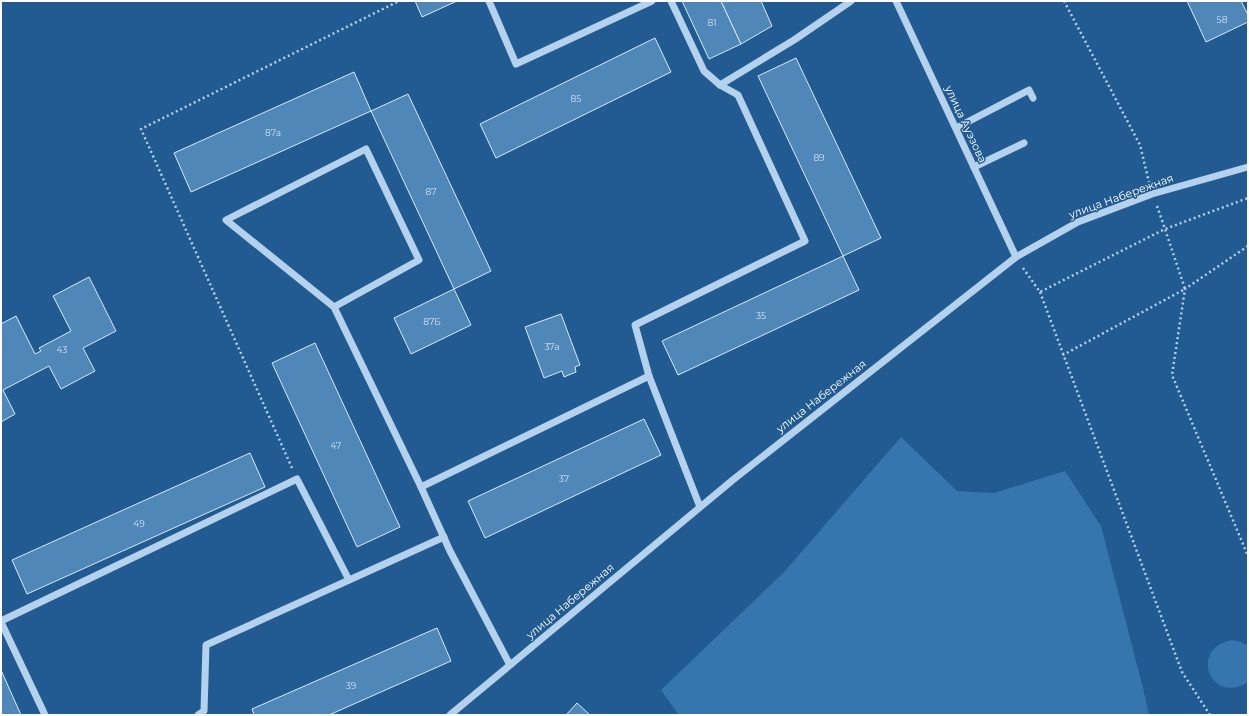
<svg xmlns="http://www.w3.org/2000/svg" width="1249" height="716" viewBox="0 0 1249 716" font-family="Montserrat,sans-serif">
<rect width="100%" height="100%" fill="#225b91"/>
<g fill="#3675ae">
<path d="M 901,437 L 957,491 L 994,493 L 1065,471 L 1101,526 L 1143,688 L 1149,715 L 679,715 L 661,690 L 785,571 Z"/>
<path d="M 1232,640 L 1241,642 L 1248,646 L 1248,682 C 1212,706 1187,649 1232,640 Z"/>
</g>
<g fill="#4f87b9" stroke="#d9eaf9">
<path d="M 415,1 L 457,1 L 422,17 Z"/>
<path d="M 682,1 L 721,1 L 741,44 L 709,59 Z"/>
<path d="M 721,1 L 761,1 L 772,26 L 741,44 Z"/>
<path d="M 1187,1 L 1241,1 L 1248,15 L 1248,22 L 1206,42 Z"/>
<path d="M 655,38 L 671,72 L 496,158 L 480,124 Z"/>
<path d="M 796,58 L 881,238 L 843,256 L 758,76 Z"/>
<path d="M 354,72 L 371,111 L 191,192 L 174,153 Z"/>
<path d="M 408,94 L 491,271 L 454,289 L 371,111 Z"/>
<path d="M 843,256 L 859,290 L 678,375 L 662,341 Z"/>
<path d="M 89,277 L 116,331 L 83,348 L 95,371 L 61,389 L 49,366 L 3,390 L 15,414 L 1,422 L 1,324 L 16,316 L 35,354 L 41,351 L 39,348 L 71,331 L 53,296 Z"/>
<path d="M 454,289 L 471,325 L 411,354 L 394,318 Z"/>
<path d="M 561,314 L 580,365 L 575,367 L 576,372 L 564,377 L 562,371 L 544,378 L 525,327 Z"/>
<path d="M 315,343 L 400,527 L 357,547 L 272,363 Z"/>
<path d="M 644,419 L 661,455 L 485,538 L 468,501 Z"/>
<path d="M 250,453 L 265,487 L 27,594 L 12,560 Z"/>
<path d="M 437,628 L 451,661 L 329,715 L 254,715 L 252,709 Z"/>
<path d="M 1,670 L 21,715 L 1,715 Z"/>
<path d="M 577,703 L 590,715 L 566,715 Z"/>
</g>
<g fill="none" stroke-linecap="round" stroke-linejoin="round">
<g stroke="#b4d2ed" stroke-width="2.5" stroke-dasharray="2 3" stroke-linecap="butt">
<path d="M 1064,1 L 1140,145 L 1149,182"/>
<path d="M 1157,206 L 1165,229 L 1248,198"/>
<path d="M 1248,246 L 1185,289 L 1172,375 L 1248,556"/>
<path d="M 1023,268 L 1040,292 L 1165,229 L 1185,289 L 1063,355"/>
<path d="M 1040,292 L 1182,672 L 1210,715"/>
<path d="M 292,468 L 141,129 L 399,1"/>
</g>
<g stroke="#b4d2ed" stroke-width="7">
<path d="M 489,1 L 516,64 L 652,1"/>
<path d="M 896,1 L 1016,257"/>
<path d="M 720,85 L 794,40 L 851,1"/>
<path d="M 956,128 L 1029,90 L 1033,98"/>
<path d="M 974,167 L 1024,143"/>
<path d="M 334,307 L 419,260 L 366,149 L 226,220 L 334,307 L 421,487"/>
<path d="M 649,376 L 635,325 L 805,241 L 738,95 L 720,85 L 704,71 L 671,1"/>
<path d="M 1,621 L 297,479 L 349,580"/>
<path d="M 1,622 L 45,715"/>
<path d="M 510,665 L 450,551 L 421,487 L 649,376 L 700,507"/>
<path d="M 198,715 L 204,711 L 206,645 L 444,537"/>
<path d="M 450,715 L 734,479 L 1016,257 L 1078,222 L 1152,194 L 1248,167"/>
</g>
</g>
<g text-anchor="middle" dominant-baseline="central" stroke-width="3" stroke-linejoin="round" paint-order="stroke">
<g font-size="9" fill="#d3e1ee">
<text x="1222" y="19">58</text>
<text x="712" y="22">81</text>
<text x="576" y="98">85</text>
<text x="273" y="132">87а</text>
<text x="819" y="157">89</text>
<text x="431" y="191">87</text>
<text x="761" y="315">35</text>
<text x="432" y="321">87Б</text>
<text x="552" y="346">37а</text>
<text x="62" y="349">43</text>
<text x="336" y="445">47</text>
<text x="564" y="478">37</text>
<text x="139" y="523">49</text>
<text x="351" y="685">39</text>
</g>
<g font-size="11" fill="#fff" stroke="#225b91">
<text transform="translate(966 124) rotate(65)">улица Ауэзова</text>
<text transform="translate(1121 196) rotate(-20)">улица Набережная</text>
<text transform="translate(821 396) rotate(-38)">улица Набережная</text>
<text transform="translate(570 601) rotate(-40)">улица Набережная</text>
</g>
</g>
<rect width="1249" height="716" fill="none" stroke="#ffffff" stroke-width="4"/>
</svg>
